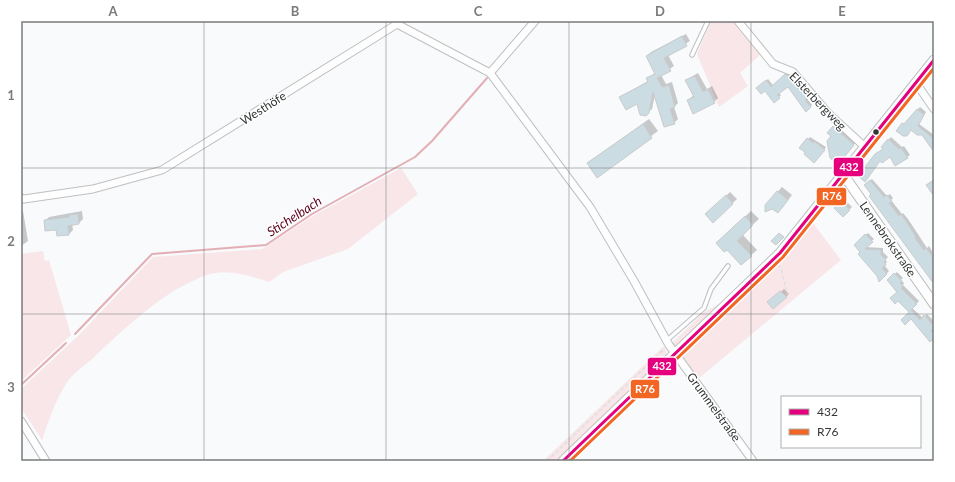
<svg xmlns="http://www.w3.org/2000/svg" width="955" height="482" viewBox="0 0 955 482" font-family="Lato,sans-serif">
<rect width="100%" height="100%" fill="#f8fafc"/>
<g fill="#f9e6e9">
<path d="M 711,21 L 736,21 L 760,55 L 740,73 L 748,86 L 719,107 L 697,54 Z"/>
<path d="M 401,168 L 418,194 L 348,249 L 283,272 L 269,282 C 250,276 227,268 207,275 C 165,289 124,329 92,359 C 84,366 72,374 66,384 C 55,401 49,420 42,440 L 21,408 L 21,389 L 79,335 L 153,257 L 262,249 L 313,216 Z"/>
<path d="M 813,223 L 841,260 L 698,379 L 680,356 L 779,261 Z"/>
<path d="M 43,251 L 45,261 L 49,260 L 71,335 L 21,381 L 21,254 Z"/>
<path d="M 725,301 L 675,347 L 673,347 L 672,345 L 673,342 L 704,312 Z"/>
<path d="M 664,346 L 668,356 L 558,461 L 543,461 Z"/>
</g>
<g fill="#0003">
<path d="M 686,34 L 690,41 L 668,55 L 674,66 L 661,75 L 666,84 L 672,82 L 678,103 L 674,107 L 678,119 L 674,123 L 655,94 L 652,109 L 645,115 L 638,102 L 620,97 L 648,81 L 647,79 L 656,72 L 647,56 L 651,52 Z"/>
<path d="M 698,73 L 707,89 L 712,86 L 718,98 L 714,102 L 688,100 L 694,95 L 686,80 Z"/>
<path d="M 788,73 L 791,74 L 809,95 L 806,97 L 812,105 L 806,111 L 788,86 L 779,93 L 781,95 L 774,102 L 765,90 L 759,86 L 768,79 L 773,85 Z"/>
<path d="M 920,107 L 926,112 L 919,124 L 934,135 L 934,149 L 923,134 L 911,129 L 898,130 Z"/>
<path d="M 649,119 L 658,131 L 597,176 L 588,163 Z"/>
<path d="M 836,124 L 856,142 L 841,161 L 832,136 L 834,127 Z"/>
<path d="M 810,137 L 826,147 L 817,159 L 808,139 Z"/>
<path d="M 891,137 L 902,147 L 904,146 L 910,155 L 896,164 L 888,147 L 882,147 Z"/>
<path d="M 872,179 L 887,196 L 890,194 L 893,198 L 891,200 L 902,214 L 903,213 L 908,219 L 927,248 L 929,246 L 932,251 L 934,283 L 882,212 L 865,185 Z"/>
<path d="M 782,187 L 792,195 L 782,208 L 766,205 Z"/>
<path d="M 730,192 L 737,199 L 713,221 L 711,210 Z"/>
<path d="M 844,199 L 852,207 L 843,215 L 835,208 Z"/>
<path d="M 23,211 L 28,241 L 21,246 L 21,212 Z"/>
<path d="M 82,211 L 83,219 L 79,223 L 72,224 L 73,230 L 69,234 L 45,221 L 49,217 Z"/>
<path d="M 751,211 L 759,219 L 742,234 L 757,250 L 741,264 L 723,237 Z"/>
<path d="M 868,233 L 874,239 L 865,247 L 883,248 L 883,252 L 888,257 L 885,260 L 887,262 L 884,265 L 889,271 L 880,280 L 855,245 Z"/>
<path d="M 897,272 L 903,278 L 901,280 L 904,283 L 903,285 L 919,301 L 912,308 L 923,318 L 927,314 L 934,321 L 934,343 L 922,329 L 888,280 Z"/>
<path d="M 784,289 L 789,294 L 773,308 L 769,303 Z"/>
</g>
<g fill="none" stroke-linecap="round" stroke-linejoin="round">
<g stroke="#e3afb5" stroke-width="2">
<path d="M 75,334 L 152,254 L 266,245 L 312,214 L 415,157 L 432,141 L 487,78"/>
<path d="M 21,385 L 66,343"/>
</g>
</g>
<g fill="#ccdce3" stroke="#cacbcc">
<path d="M 682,36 L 687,46 L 664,58 L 671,71 L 657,78 L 662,87 L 669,85 L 675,107 L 670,109 L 675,124 L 664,127 L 653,92 L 649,113 L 646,116 L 640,115 L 637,104 L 626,110 L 619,97 L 648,82 L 646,78 L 655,74 L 646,56 Z"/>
<path d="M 785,74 L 789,76 L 808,97 L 805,100 L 811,107 L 806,112 L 788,87 L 777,95 L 780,98 L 774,103 L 765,91 L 761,94 L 756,88 L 766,80 L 771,87 Z"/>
<path d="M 695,76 L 703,92 L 708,89 L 715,103 L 693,114 L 687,100 L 694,97 L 685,80 Z"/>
<path d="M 917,109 L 924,115 L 918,126 L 934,139 L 934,152 L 922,135 L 917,135 L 911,130 L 907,136 L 903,136 L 896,131 L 902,123 L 904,124 Z"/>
<path d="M 643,124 L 652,138 L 597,178 L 587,163 Z"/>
<path d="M 833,126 L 854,145 L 838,165 L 830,158 L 827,141 L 831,136 L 827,133 Z"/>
<path d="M 807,138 L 813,143 L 814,141 L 825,150 L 814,163 L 804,154 L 805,152 L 799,148 Z"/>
<path d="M 888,139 L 899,149 L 901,148 L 908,158 L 895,166 L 890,157 L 882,163 L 880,161 L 865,182 L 858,176 L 875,154 L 883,149 L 881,147 Z"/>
<path d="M 870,180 L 884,197 L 887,195 L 892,201 L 889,203 L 899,216 L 901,214 L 906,221 L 916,237 L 915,238 L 924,250 L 926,248 L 934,258 L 934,284 L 869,196 L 871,194 L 864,185 Z"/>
<path d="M 934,180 L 934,196 L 926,185 Z"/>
<path d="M 777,191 L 788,200 L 778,213 L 772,209 L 765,212 L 765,205 Z"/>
<path d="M 726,195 L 733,204 L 713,223 L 705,214 Z"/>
<path d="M 841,201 L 850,210 L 843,217 L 834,208 Z"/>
<path d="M 78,214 L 79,224 L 68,226 L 69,235 L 57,236 L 56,230 L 45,231 L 44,220 L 69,217 L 69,215 Z"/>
<path d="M 745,216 L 753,225 L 737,241 L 752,256 L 741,265 L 727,250 L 724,252 L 716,243 Z"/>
<path d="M 779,233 L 784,237 L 776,245 L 771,241 Z"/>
<path d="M 865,234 L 873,242 L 865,249 L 881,250 L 881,255 L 886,260 L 884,262 L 886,265 L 882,268 L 887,274 L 879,282 L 877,276 L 858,254 L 860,252 L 854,245 Z"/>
<path d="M 894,273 L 902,281 L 900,283 L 903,286 L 901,288 L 917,304 L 911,310 L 920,320 L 924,315 L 934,326 L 931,331 L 934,334 L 934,338 L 930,342 L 911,319 L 905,325 L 901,320 L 909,312 L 898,301 L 895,304 L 890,298 L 897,292 L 887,280 Z"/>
<path d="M 780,291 L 787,297 L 773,309 L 767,302 Z"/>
</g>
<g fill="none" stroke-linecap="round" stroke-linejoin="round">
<g stroke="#bec0c1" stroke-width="5.5">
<g id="lane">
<path d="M 692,55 L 708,21"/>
<path d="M 666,341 L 704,308 L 711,289 L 728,266"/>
</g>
</g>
<g stroke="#bec0c1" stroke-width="9">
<g id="street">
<path d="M 738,21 L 773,64 L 793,72 L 828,113 L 865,147"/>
<path d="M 490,73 L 535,21"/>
<path d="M 916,83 L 934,109"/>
<path d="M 21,198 L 24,199 L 93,189 L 162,170 L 397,24 L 490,73 L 590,207 L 634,281 L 669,345 L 753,461"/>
<path d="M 21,421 L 46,461"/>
</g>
</g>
<g stroke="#bec0c1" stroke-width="11">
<g id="secondary">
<path d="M 843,174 L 934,304"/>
<path d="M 563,461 L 780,253 L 934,60"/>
</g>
</g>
<g stroke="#dee0e0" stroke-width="1.5" stroke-dasharray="4 2" stroke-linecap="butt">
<path d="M 778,265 L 781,268 L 787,294"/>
<path d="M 547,461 L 663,350"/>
</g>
<use href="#lane" stroke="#fefeff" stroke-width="3.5"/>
<use href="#street" stroke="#fefeff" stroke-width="7"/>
<use href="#secondary" stroke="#fefeff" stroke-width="9"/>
<g stroke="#fff" stroke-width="6">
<path id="bus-1" d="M 563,461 L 780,253 L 934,60"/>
</g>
<g stroke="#fff" stroke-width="6">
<path id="bus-2" d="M 570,461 L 783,257 L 934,68"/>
</g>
<use href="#bus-1" stroke="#e5007d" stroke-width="3"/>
<use href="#bus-2" stroke="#f26522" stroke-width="3"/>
</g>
<path fill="none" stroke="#797b7b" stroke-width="1" stroke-opacity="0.55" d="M 204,21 L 204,461M 386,21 L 386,461M 569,21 L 569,461M 751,21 L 751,461M 21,168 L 934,168M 21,314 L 934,314"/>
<circle fill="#343636" stroke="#fff" stroke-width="1.5" cx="876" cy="132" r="3.5"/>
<g text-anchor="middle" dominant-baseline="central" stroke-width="3" stroke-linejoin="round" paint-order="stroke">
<g font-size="12" fill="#343636" stroke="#fff">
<text transform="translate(818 101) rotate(46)">Elsterbergweg</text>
<text transform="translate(263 108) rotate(-32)">Westhöfe</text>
<text transform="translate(888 239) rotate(55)">Lennebrokstraße</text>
<text transform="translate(714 407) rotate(54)">Grummelstraße</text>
</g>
<g font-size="13" font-style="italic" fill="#5a001b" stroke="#fff">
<text transform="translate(294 216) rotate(-33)">Stichelbach</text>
</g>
</g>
<g stroke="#fff" stroke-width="1.5">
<rect x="833" y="157" width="31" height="20" rx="4" fill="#e5007d"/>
<rect x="816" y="187" width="31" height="19" rx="4" fill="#f26522"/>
<rect x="647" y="357" width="30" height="19" rx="4" fill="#e5007d"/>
<rect x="630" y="379" width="30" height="20" rx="4" fill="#f26522"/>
</g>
<g font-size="11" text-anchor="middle" font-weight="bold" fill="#fff">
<text x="849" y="171">432</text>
<text x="832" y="200">R76</text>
<text x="662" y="370">432</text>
<text x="645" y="393">R76</text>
</g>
<rect width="955" height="482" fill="none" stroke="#ffffff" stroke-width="44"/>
<rect x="781" y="396" width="140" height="52" fill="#ffffff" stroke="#aeafaf"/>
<rect x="789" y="409" width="20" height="6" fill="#e5007d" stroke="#aeafaf"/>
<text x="817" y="416" font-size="12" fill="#343636">432</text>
<rect x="789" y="429" width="20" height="6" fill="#f26522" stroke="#aeafaf"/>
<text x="817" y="436" font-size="12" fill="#343636">R76</text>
<rect x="22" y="22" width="911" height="438" fill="none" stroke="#797b7b" stroke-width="1.5"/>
<g font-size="13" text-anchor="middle" font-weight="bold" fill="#797b7b">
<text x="113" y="16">A</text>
<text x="295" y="16">B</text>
<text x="478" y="16">C</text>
<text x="660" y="16">D</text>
<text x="842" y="16">E</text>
<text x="11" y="100">1</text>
<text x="11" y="246">2</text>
<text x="11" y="392">3</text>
</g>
</svg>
